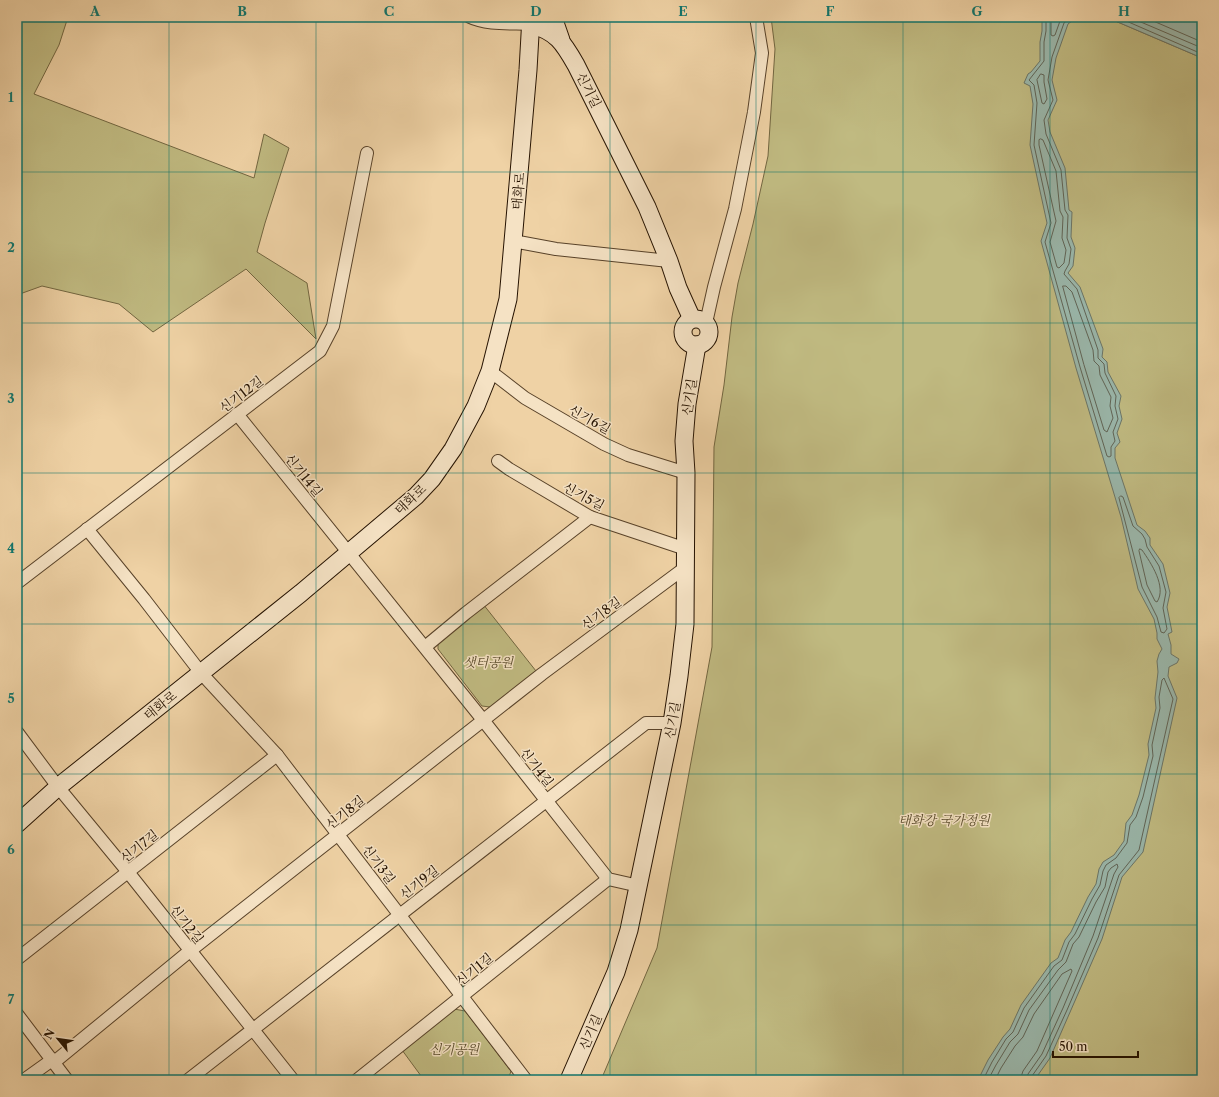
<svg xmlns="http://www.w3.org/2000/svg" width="1219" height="1097" viewBox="0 0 1219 1097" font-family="'Libre Caslon Text','Noto Serif KR',serif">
<rect width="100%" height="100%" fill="#efd2a5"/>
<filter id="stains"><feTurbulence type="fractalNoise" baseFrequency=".005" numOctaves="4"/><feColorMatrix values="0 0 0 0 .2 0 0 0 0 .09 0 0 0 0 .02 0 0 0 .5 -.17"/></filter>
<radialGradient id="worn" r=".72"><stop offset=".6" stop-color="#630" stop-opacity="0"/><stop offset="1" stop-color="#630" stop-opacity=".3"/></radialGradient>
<g fill="#c0ba81" stroke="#726640">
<path d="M 17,17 L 68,17 L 59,45 L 34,94 L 254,178 L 264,134 L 289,148 L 265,223 L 257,252 L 307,283 L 316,339 L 246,269 L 153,332 L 119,304 L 42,286 L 17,295 Z"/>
<path d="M 771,17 L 1106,17 L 1202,58 L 1202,1080 L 601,1080 L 657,948 L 712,647 L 714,447 L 724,385 L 732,317 L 738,283 L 753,224 L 768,156 L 775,49 Z"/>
<path d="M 483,604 L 536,671 L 490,707 L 482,706 L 438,649 L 438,640 Z"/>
<path d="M 454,1009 L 465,1011 L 511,1071 L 508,1080 L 424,1080 L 402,1050 Z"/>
</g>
<g fill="#9ab7ab" stroke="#6b7567">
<path d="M 1042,17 L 1077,17 L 1068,24 L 1056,58 L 1052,80 L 1057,100 L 1048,120 L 1050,132 L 1065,168 L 1069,210 L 1072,212 L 1071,237 L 1075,248 L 1073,266 L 1068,273 L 1080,287 L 1103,349 L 1102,357 L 1107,362 L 1108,372 L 1121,396 L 1119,406 L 1122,419 L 1117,433 L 1120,442 L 1115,448 L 1115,458 L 1137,525 L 1145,531 L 1150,538 L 1150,545 L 1163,564 L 1170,593 L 1167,607 L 1172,632 L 1168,634 L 1171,645 L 1171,654 L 1179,659 L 1177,663 L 1169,667 L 1168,676 L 1177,698 L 1143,852 L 1122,877 L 1102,939 L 1050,1058 L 1038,1075 L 1034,1080 L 978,1080 L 988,1060 L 1003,1037 L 1010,1029 L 1021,1005 L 1051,963 L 1058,958 L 1065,940 L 1071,932 L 1088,897 L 1096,884 L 1099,869 L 1103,862 L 1114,855 L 1124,841 L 1126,823 L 1132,815 L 1139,795 L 1149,755 L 1148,744 L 1156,708 L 1155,698 L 1158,672 L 1157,661 L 1159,654 L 1162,649 L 1157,639 L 1157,633 L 1154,619 L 1138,589 L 1121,517 L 1076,368 L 1041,241 L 1047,223 L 1030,145 L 1033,104 L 1030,86 L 1024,83 L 1028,74 L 1031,72 L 1040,61 L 1040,42 L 1042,31 Z"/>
<path d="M 1106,17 L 1202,17 L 1202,58 Z"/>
</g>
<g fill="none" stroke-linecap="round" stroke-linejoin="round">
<g stroke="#606456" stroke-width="1">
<path d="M 1046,17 L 1046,31 L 1044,42 L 1044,61 L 1029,80 L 1034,85 L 1037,103 L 1034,145 L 1051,223 L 1045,242 L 1080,367 L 1107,456 L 1109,457 L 1111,456 L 1111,447 L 1115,441 L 1113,432 L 1118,419 L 1115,406 L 1116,396 L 1105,373 L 1104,364 L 1098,358 L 1098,350 L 1077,289 L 1064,274 L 1065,271 L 1069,264 L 1071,249 L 1067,238 L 1068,215 L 1065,210 L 1061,170 L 1046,134 L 1044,120 L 1053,100 L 1048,80 L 1052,57 L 1064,23 L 1071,17"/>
<path d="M 1051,17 L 1051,35 L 1053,36 L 1055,35 L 1060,21 L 1062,17"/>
<path d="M 1117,17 L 1202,54"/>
<path d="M 1129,17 L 1202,48"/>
<path d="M 1144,17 L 1202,42"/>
<path d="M 1041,74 L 1044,75 L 1044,82 L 1047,99 L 1044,104 L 1042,103 L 1037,80 Z"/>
<path d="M 1041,139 L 1043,140 L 1056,171 L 1060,211 L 1063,217 L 1062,238 L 1066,250 L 1064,263 L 1059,268 L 1057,267 L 1050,242 L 1056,221 L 1039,145 L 1039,140 Z"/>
<path d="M 1063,286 L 1066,286 L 1072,292 L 1093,350 L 1094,361 L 1099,366 L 1100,375 L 1111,397 L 1110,406 L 1113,418 L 1107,432 L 1104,430 L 1084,365 Z"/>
<path d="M 1121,496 L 1123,497 L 1133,526 L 1142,534 L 1145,539 L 1147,547 L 1159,566 L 1166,592 L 1163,608 L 1167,629 L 1164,633 L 1161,632 L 1157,617 L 1142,587 L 1119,498 Z"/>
<path d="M 1140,549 L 1142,550 C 1151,563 1167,587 1157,602 L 1155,601 L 1147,585 L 1139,551 Z"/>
<path d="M 983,1080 L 992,1062 L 1006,1039 L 1013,1032 L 1024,1008 L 1054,966 L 1062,960 L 1069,942 L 1075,934 L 1092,899 L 1100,885 L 1103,871 L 1106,865 L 1116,858 L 1127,843 L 1130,825 L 1136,817 L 1143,797 L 1153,756 L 1152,745 L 1160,708 L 1159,697 L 1162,680 L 1164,678 L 1173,699 L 1139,850 L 1119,875 L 1098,938 L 1067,1010 L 1046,1056 L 1032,1076 L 1031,1080"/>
<path d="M 988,1080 L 996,1065 L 1010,1042 L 1018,1034 L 1029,1010 L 1058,970 L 1066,962 L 1073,944 L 1079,937 L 1096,902 L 1105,887 L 1108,872 L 1111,868 L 1117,864 L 1118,867 L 1114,874 L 1093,936 L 1063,1008 L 1042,1054 L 1028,1074 L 1026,1080"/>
<path d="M 995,1080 L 1001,1068 L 1015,1046 L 1023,1037 L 1034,1014 L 1062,974 L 1071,969 L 1072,971 L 1037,1051 L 1023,1071 L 1020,1080"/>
</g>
<g stroke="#584229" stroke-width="14">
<g id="street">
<path d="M 470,17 C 486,25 512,23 530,24"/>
<path d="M 513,241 L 556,249 L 669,261"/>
<path d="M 706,323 L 714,287 L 735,209 L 754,112 L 762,53 L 756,17"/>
<path d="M 490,371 L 525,398 L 604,444 L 628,455 L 686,473"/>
<path d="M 237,414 L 483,720 L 608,879 L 639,886"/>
<path d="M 498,461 L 509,469 L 590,517 L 686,549"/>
<path d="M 87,529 L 144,599 L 201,673 L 277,755 L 526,1080"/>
<path d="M 17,583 L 320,351 L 333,326 L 367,153"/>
<path d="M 425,647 L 466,613 L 590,517"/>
<path d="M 17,732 L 58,787 L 128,872 L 293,1080"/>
<path d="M 17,959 L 277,755"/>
<path d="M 17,1014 L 67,1080"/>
<path d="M 24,1080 L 52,1060 L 58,1059 L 191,950 L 542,674 L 686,567"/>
<path d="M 188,1080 L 646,723 L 672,723"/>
<path d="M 357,1080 L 608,879"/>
</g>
</g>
<g stroke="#251200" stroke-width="19">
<g id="secondary">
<path d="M 553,17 L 561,40"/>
<path d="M 530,24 C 557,32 563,42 576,65 L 647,207 L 669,261 L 678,288 L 692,319"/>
<circle cx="696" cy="332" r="13"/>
<path d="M 17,824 L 58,787 L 301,593 L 416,496 L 432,479 L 453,449 L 476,406 L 490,371 L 508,299 L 528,70 L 531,17"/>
<path d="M 569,1080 L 616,972 L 629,930 L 672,723 L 679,676 L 685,624 L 686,473 L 684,441 L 687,404 L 697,345"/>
</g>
</g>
<use href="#street" stroke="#f5e2c4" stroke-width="12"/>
<use href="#secondary" stroke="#f5e2c4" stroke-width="17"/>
</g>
<path fill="none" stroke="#0f766e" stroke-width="1" stroke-opacity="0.55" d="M 169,17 L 169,1080M 316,17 L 316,1080M 463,17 L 463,1080M 610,17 L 610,1080M 756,17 L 756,1080M 903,17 L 903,1080M 1050,17 L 1050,1080M 17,172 L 1202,172M 17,323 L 1202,323M 17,473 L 1202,473M 17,624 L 1202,624M 17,774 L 1202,774M 17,925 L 1202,925"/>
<g text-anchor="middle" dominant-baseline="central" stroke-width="3" stroke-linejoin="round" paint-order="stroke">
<g font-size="13" fill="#251200" stroke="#f5e2c4">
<text transform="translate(589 90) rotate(63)">신기길</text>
<text transform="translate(518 191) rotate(-85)">태화로</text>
<text transform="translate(241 394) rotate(-37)">신기12길</text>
<text transform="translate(689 397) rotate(-82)">신기길</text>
<text transform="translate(590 419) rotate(29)">신기6길</text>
<text transform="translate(304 475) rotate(51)">신기14길</text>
<text transform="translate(584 496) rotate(28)">신기5길</text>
<text transform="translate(410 499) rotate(-43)">태화로</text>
<text transform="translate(601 613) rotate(-36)">신기8길</text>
<text transform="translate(160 705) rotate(-39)">태화로</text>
<text transform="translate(672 720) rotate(-80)">신기길</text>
<text transform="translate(537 767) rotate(52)">신기4길</text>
<text transform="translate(345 812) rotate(-38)">신기8길</text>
<text transform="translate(139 846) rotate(-38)">신기7길</text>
<text transform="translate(379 864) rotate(53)">신기3길</text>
<text transform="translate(419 882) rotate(-38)">신기9길</text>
<text transform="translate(187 924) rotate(52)">신기2길</text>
<text transform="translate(474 969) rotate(-39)">신기1길</text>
<text transform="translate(590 1032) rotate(-67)">신기길</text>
</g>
<g font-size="13" font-style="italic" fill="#5b4d2d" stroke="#f5e2c4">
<text x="488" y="662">샛터공원</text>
<text x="944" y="820">태화강 국가정원</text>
<text x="454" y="1049">신기공원</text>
</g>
</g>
<rect width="1219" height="1097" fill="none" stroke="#efd2a5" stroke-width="44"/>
<g transform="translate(58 1039) rotate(299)" stroke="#f5e2c4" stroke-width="3" paint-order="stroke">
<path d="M0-3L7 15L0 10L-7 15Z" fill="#251200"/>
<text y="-6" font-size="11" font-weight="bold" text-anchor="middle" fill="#251200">N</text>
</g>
<path d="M1053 1051v6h85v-6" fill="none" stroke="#251200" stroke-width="2"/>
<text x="1059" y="1051" font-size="12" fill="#251200" stroke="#f5e2c4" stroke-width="3" paint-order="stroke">50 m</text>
<rect x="22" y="22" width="1175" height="1053" fill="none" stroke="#0f766e" stroke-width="1.5"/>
<g font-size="13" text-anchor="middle" font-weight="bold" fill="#0f766e">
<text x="95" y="16">A</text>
<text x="242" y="16">B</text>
<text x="389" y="16">C</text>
<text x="536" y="16">D</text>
<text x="683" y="16">E</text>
<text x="830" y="16">F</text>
<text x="977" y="16">G</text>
<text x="1124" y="16">H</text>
<text x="11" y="102">1</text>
<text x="11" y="252">2</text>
<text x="11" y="403">3</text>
<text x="11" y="553">4</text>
<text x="11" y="703">5</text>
<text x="11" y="854">6</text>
<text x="11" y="1004">7</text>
</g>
<rect width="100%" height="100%" filter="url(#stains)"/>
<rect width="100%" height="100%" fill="url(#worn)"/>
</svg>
